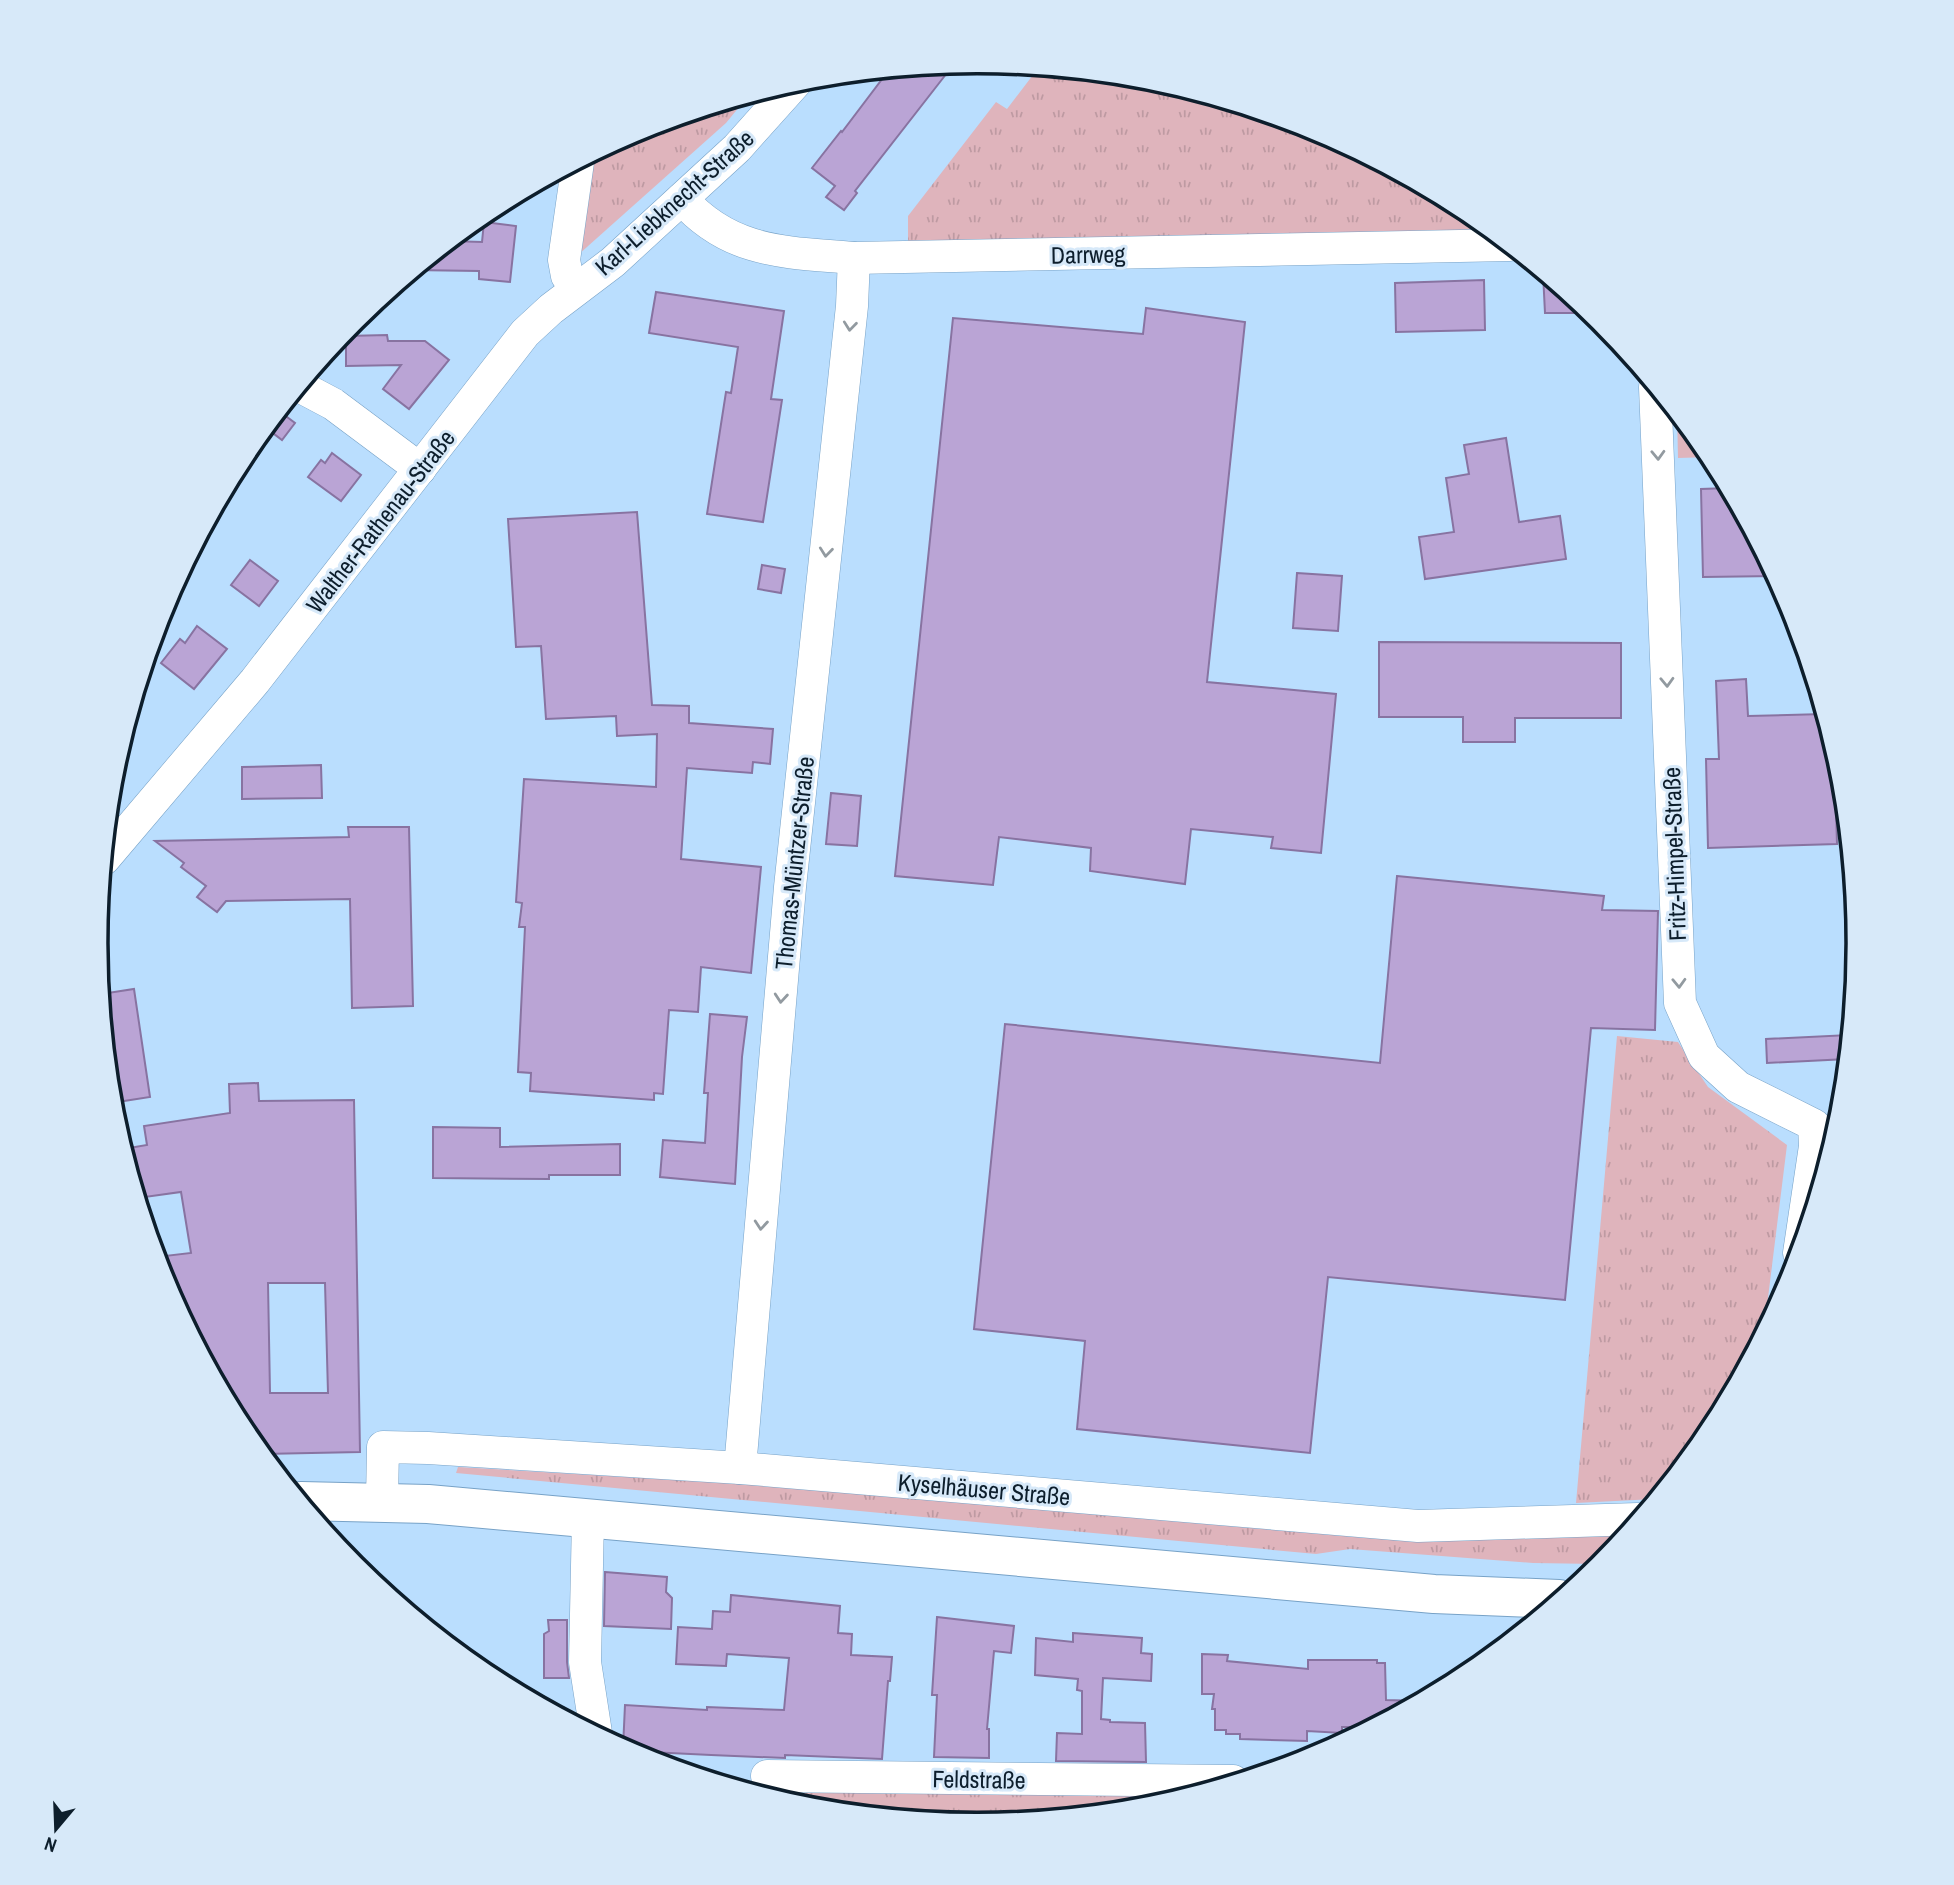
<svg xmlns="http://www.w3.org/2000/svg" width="1954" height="1885" viewBox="0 0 1954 1885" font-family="'Archivo Narrow',sans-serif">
<defs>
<pattern id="grass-tufts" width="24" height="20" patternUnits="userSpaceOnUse" patternTransform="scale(1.75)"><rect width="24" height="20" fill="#dfb4bc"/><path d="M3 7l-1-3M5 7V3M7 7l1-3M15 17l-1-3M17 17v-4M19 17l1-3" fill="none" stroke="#be9aa2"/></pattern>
</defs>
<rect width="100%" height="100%" fill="#badefe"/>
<g fill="url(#grass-tufts)">
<path d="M 1039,67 L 1149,78 L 1315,128 L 1467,210 L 1494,232 L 908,243 L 908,216 L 996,102 L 1007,109 Z"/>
<path d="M 749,95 L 726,123 L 578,255 L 595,152 L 640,128 Z"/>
<path d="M 1677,413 L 1710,453 L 1712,457 L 1678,458 Z"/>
<path d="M 1617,1036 L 1678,1042 L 1708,1087 L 1787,1145 L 1764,1330 L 1710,1432 L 1655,1499 L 1576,1503 Z"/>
<path d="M 458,1467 L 745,1484 L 1367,1538 L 1441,1540 L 1627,1533 L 1602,1563 L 1597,1564 L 1533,1563 L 1350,1549 L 1316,1554 L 456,1473 Z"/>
<path d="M 817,1786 L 1156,1790 L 1171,1800 L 1149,1807 L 977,1824 L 805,1807 L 789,1802 L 794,1797 Z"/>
</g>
<g fill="#baa4d5" stroke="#8873a1" stroke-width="2" fill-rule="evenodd">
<path d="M 954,64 L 855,191 L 857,193 L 844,210 L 826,197 L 835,186 L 812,168 L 841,131 L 842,132 L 889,70 Z"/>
<path d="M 484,222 L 516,226 L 510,282 L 479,279 L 479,271 L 414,270 L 449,241 L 482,242 Z"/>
<path d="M 1543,273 L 1592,313 L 1545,313 Z"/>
<path d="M 1484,280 L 1485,330 L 1396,332 L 1395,283 Z"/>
<path d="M 656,292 L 784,311 L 771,399 L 782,400 L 763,522 L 707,514 L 726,392 L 731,393 L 738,347 L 649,333 Z"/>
<path d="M 1146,308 L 1245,322 L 1207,682 L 1336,694 L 1321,853 L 1271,848 L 1273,837 L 1191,829 L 1185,884 L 1090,871 L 1091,848 L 999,837 L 993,885 L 895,876 L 953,318 L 1143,334 Z"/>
<path d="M 387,335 L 388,341 L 425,341 L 449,360 L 409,409 L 383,389 L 401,365 L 346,366 L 346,336 Z"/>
<path d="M 279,411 L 295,423 L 282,440 L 265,427 Z"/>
<path d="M 1506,438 L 1519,522 L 1560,516 L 1566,559 L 1425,579 L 1419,537 L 1454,532 L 1446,478 L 1469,474 L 1464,445 Z"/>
<path d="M 332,453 L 361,475 L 341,501 L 308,477 L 321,460 L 325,463 Z"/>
<path d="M 1729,488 L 1775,576 L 1703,577 L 1701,489 Z"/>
<path d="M 637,512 L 652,705 L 689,706 L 689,723 L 773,729 L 770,764 L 753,762 L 752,773 L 687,768 L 681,859 L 761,867 L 751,973 L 701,967 L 698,1012 L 669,1010 L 663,1094 L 654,1093 L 654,1100 L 530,1091 L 531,1073 L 518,1072 L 525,927 L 519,927 L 522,903 L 516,902 L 524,779 L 656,787 L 657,734 L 617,736 L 616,716 L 546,719 L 541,646 L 516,647 L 508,519 Z"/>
<path d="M 250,560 L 278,581 L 259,606 L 231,585 Z"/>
<path d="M 762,565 L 785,569 L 781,593 L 758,589 Z"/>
<path d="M 1297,573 L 1342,576 L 1338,631 L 1293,628 Z"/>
<path d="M 197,626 L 227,649 L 194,689 L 161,663 L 180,639 L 185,643 Z"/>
<path d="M 1379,642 L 1621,643 L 1621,718 L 1515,718 L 1515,742 L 1463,742 L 1463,717 L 1379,717 Z"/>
<path d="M 1746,679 L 1748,716 L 1824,714 L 1841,771 L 1844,799 L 1836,808 L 1837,844 L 1708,848 L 1706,759 L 1719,759 L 1716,681 Z"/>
<path d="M 321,765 L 322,798 L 242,799 L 242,767 Z"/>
<path d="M 831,793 L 861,796 L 857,846 L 826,844 Z"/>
<path d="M 348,827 L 409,827 L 413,1006 L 352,1008 L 350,899 L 226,901 L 217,912 L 197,897 L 206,886 L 181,867 L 184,863 L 155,841 L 349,837 Z"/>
<path d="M 1397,876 L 1604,896 L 1602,910 L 1658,911 L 1655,1030 L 1591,1028 L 1565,1300 L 1328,1277 L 1310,1453 L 1077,1429 L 1085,1341 L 974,1329 L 1005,1024 L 1380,1063 Z"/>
<path d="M 134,989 L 150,1097 L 111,1103 L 101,994 Z"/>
<path d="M 710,1014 L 747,1017 L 742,1057 L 735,1184 L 660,1177 L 663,1140 L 705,1143 L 708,1093 L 704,1093 Z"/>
<path d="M 1849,1035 L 1847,1059 L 1767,1063 L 1766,1039 Z"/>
<path d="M 258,1083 L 259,1101 L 354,1100 L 360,1452 L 262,1454 L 244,1432 L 163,1279 L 156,1257 L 191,1253 L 181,1192 L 138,1198 L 123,1149 L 147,1145 L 144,1126 L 230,1113 L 229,1084 ZM 268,1283 L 325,1283 L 328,1393 L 270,1393 Z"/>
<path d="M 433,1127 L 500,1128 L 500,1147 L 620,1144 L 620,1175 L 549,1175 L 549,1179 L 433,1178 Z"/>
<path d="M 605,1572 L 667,1577 L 666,1592 L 672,1598 L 671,1629 L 604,1626 Z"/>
<path d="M 731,1595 L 840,1606 L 838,1633 L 852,1634 L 851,1655 L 892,1657 L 890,1681 L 888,1681 L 882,1759 L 785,1755 L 785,1758 L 711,1755 L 629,1751 L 623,1748 L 625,1705 L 707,1710 L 707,1707 L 784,1710 L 789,1658 L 727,1654 L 726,1666 L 676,1664 L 678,1627 L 712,1629 L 713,1611 L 730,1612 Z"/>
<path d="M 937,1617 L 1014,1626 L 1011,1653 L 994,1651 L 987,1729 L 989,1729 L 989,1758 L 934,1757 L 937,1695 L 932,1695 Z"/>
<path d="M 548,1620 L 567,1620 L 567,1662 L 569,1678 L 544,1678 L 544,1634 L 549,1631 Z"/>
<path d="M 1073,1633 L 1142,1638 L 1141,1653 L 1152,1654 L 1151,1681 L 1103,1678 L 1101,1719 L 1110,1720 L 1110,1722 L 1145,1723 L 1146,1762 L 1056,1761 L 1057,1733 L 1082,1734 L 1082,1691 L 1077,1690 L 1078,1679 L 1035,1675 L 1036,1638 L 1073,1642 Z"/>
<path d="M 1202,1654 L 1228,1655 L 1227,1661 L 1308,1669 L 1308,1660 L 1377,1660 L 1377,1663 L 1385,1663 L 1386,1700 L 1417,1701 L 1370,1727 L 1342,1727 L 1342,1733 L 1307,1731 L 1307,1741 L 1240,1739 L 1240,1734 L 1226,1734 L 1226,1730 L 1215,1730 L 1215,1709 L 1212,1709 L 1214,1694 L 1202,1694 Z"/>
</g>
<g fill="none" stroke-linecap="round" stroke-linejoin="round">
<g stroke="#77a2c7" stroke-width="33">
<g id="street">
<path d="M 682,199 C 731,254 786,252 854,258 L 1510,245"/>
<path d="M 576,289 L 567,276 L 564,260 L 578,162"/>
<path d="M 299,386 L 333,404 L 420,469"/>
<path d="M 1655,387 L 1680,1003 L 1704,1056 L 1738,1087 L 1814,1125 L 1815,1146 L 1799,1253"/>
<path d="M 104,859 L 255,681 L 525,333 L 551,309 L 613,262 L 737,148 L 797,81"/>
<path d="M 740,1468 L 790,887 L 852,306 L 854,258"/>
<path d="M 382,1501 L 383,1447 L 428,1448 L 740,1468 L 1418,1526 L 1638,1519"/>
<path d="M 588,1518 L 585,1662 L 596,1733"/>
<path d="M 767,1776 L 1233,1781"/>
</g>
</g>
<g stroke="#77a2c7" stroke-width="40">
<path id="secondary" d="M 301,1501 L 428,1504 L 1434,1594 L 1559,1599"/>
</g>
<use href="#street" stroke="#fff" stroke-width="32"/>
<use href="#secondary" stroke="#fff" stroke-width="38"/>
</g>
<defs><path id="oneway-chevron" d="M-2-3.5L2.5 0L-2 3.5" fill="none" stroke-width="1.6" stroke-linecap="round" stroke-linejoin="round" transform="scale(1.75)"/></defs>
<g stroke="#929aa0">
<use href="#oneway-chevron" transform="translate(850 326) rotate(96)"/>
<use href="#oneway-chevron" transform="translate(1658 455) rotate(88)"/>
<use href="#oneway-chevron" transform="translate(826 552) rotate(96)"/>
<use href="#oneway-chevron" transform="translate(1667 682) rotate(88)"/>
<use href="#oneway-chevron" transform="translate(1679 983) rotate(88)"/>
<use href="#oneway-chevron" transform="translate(781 998) rotate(95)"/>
<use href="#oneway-chevron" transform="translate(761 1225) rotate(95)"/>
</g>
<g text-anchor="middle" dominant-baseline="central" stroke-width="6" stroke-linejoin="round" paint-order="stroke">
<g font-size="24" fill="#0d1e2c" stroke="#d7e9f9">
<text transform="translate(674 202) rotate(-42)">Karl-Liebknecht-Straße</text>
<text transform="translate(1088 254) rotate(-1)">Darrweg</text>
<text transform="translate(380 521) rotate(-52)">Walther-Rathenau-Straße</text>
<text transform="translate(1674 854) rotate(-92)">Fritz-Himpel-Straße</text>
<text transform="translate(794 863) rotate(-84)">Thomas-Müntzer-Straße</text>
<text transform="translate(984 1489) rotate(5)">Kyselhäuser Straße</text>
<text transform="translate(979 1779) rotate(1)">Feldstraße</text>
</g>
</g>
<path d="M0 0H1954V1885H0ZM108 943a869 869 0 1 1 1738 0a869 869 0 1 1-1738 0Z" fill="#d7e9f9" fill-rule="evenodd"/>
<path fill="none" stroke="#0d1e2c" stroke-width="3.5" d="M108 943a869 869 0 1 1 1738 0a869 869 0 1 1-1738 0Z"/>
<g transform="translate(56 1829) rotate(199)" stroke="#d7e9f9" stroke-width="5" paint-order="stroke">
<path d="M0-5L12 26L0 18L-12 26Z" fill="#0d1e2c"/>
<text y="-10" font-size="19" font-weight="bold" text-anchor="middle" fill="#0d1e2c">N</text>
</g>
</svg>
